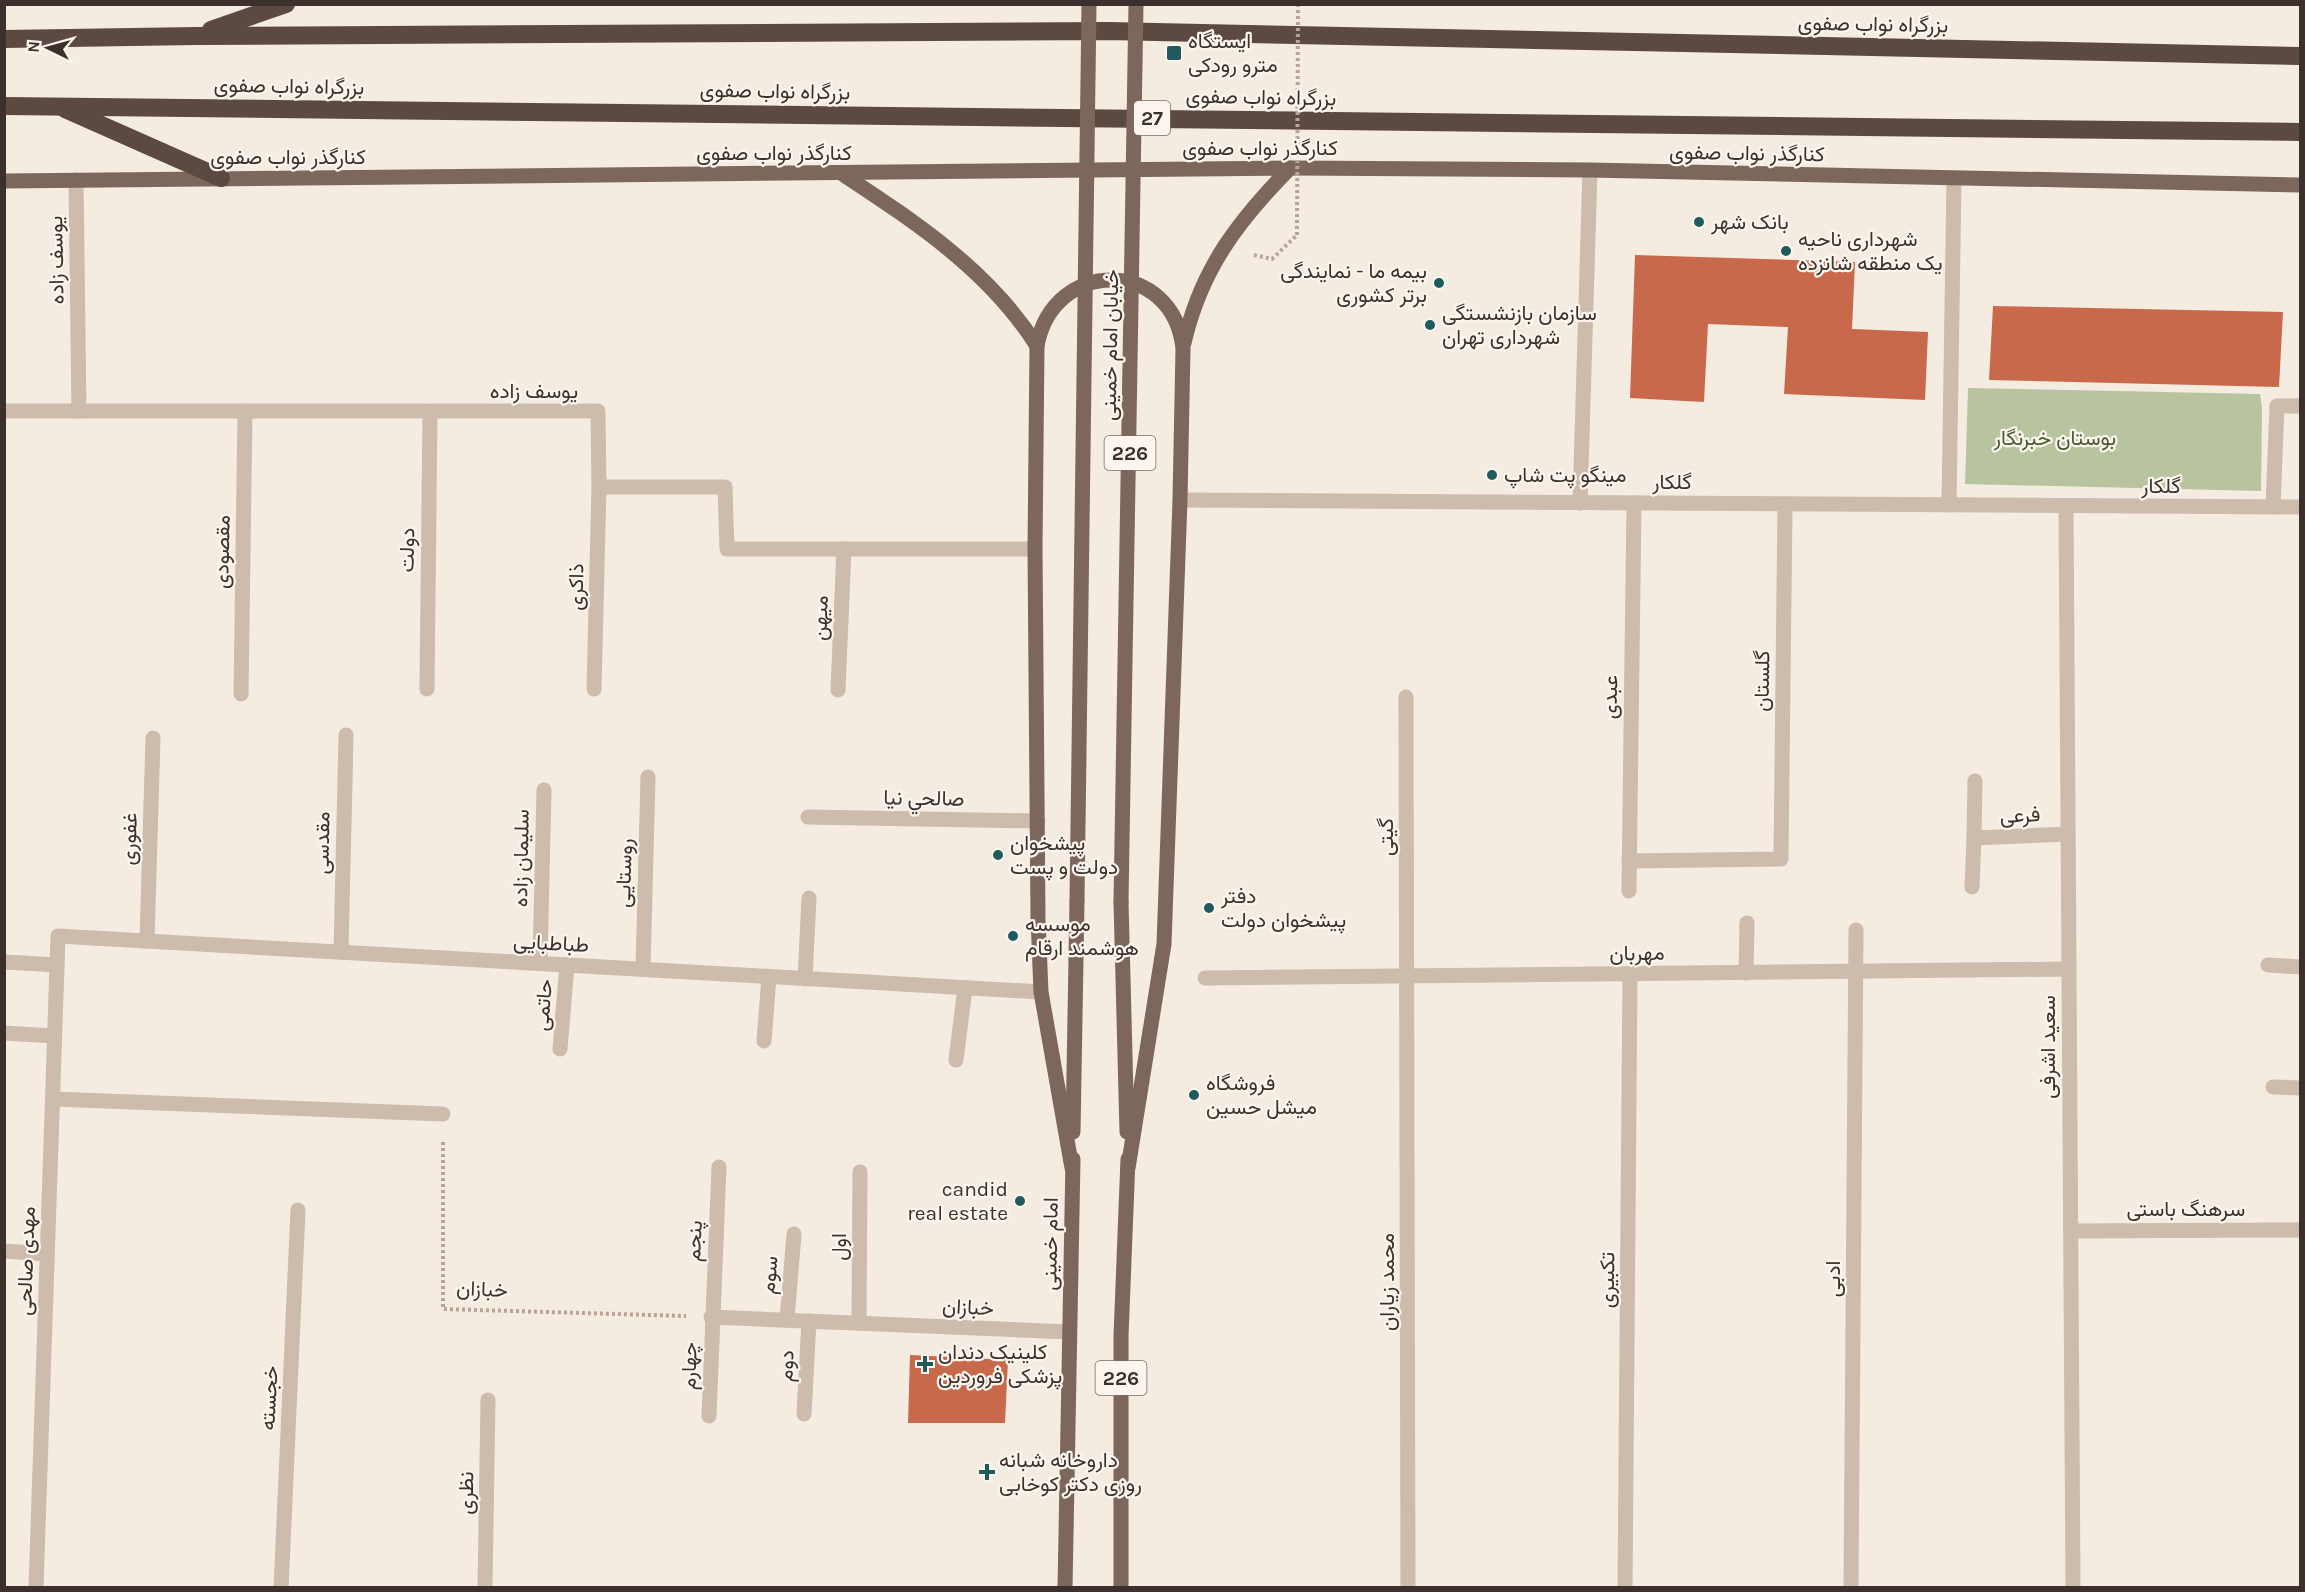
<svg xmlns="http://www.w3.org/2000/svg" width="2305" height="1592" viewBox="0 0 2305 1592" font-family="Karla,Vazirmatn,sans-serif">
<rect width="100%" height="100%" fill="#f4ebe1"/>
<path fill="#b8c4a0" d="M 1968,388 L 2260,394 L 2262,408 L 2261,491 L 1965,484 Z"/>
<g fill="#c8694b">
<path d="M 1635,255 L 1855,262 L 1852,329 L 1928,332 L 1925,400 L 1784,394 L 1788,327 L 1708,324 L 1704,402 L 1630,398 Z"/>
<path d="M 1993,306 L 2283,312 L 2279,387 L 1989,380 Z"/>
<path d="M 910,1355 L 1008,1360 L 1005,1423 L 908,1423 Z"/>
</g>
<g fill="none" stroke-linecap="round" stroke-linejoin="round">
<g stroke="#b9a596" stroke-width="4" stroke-dasharray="3 3" stroke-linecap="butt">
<path d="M 1254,255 L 1272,259 L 1297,235"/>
<path d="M 443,1142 L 443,1309 L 686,1316"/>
</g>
<g stroke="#cdbbac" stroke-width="15">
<path d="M 76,180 L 79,411"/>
<path d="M 4,411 L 598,411 L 599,487 L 725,487 L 727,549 L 1035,549"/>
<path d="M 1180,500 L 2300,507"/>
<path d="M 1580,503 L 1590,170"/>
<path d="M 1949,505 L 1954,179"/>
<path d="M 2066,506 L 2073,1588"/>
<path d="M 2273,507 L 2277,406 L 2300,406"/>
<path d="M 427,689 L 430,412"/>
<path d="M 594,689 L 599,487"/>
<path d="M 838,690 L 844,549"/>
<path d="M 241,694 L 245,411"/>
<path d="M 1406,697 L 1408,1588"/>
<path d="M 1975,781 L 1974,838 L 2068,834"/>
<path d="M 808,817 L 1038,821"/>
<path d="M 1629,861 L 1781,859 L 1785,504"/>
<path d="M 1972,887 L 1974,838"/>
<path d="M 1629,891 L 1634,503"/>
<path d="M 147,941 L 153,738"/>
<path d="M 341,952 L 346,735"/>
<path d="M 4,962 L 57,965"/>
<path d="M 540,963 L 544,790"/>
<path d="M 2268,965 L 2300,967"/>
<path d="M 643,969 L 648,777"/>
<path d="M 1746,973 L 1747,923"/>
<path d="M 1205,978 L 2069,969"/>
<path d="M 805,979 L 809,898"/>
<path d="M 4,1033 L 54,1036"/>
<path d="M 764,1041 L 769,977"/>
<path d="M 560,1049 L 567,965"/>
<path d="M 956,1060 L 965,988"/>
<path d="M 2273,1087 L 2300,1088"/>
<path d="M 53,1099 L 443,1114"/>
<path d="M 2071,1231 L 2300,1230"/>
<path d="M 4,1251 L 47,1254"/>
<path d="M 711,1317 L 1069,1332"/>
<path d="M 787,1320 L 794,1234"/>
<path d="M 859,1323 L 860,1172"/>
<path d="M 804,1414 L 809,1321"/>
<path d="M 709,1416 L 719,1167"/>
<path d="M 36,1588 L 58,936 L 1041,992"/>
<path d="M 281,1588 L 298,1210"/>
<path d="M 485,1588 L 488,1400"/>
<path d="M 1625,1588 L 1630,974"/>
<path d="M 1851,1588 L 1856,930"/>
</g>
<g stroke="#7d675c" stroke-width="15">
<path d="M 841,173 C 915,222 989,270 1037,346"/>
<path d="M 4,181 L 1290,168 L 1590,170 L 2300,185"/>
<path d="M 1184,343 C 1201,269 1238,221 1290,168"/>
<path d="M 1121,902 L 1127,1132"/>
<path d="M 1073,1132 L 1077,901"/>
<path d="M 1072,1168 L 1041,992 L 1038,918 L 1035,549 L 1037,346 C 1053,257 1174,258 1183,349 L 1180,500 L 1164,944 L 1128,1168"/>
<path d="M 1065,1588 L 1073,1159"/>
<path d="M 1121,1588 L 1121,1336 L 1128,1159"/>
</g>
<g stroke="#5c4a42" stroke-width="18">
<path d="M 211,30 L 286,4"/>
<path d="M 4,39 L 196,36 L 1109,31 L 2300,56"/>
<path d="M 4,106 L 2300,132"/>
<path d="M 65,109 L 221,178"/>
</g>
<path stroke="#b9a596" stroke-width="4" stroke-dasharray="3 3" stroke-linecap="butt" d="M 1297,235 L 1298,4"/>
<g stroke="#7d675c" stroke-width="15">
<path d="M 1077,901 L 1089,4"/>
<path d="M 1121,902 L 1136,4"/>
</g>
</g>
<g fill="#1f5a5e" stroke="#fbf5ee" stroke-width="2">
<rect x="1166" y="45" width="16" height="16" rx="3"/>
<circle cx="1699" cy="222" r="6"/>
<circle cx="1786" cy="251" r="6"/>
<circle cx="1439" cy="283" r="6"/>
<circle cx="1430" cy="325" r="6"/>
<circle cx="1492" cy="475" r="6"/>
<circle cx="998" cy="855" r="6"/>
<circle cx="1209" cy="908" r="6"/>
<circle cx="1013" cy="936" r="6"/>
<circle cx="1194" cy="1095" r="6"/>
<circle cx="1020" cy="1201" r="6"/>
<path d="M922 1355h6v6h6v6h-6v6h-6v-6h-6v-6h6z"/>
<path d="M984 1463h6v6h6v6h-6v6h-6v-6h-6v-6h6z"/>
</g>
<g text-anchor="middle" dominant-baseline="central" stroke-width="4.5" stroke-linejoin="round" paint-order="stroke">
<g fill="#fbf5ee" stroke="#756b66" stroke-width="1.5">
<rect x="1134" y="101" width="36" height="34" rx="4.5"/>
<rect x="1104.5" y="436" width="51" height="34" rx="4.5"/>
<rect x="1095.5" y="1361" width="51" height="34" rx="4.5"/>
</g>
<g font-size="20" font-weight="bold" fill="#3b302b">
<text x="1152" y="118">27</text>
<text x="1130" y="453">226</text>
<text x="1121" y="1378">226</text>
</g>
<g font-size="21" fill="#3b302b" stroke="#fbf5ee">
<text transform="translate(1873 24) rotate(1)">بزرگراه نواب صفوی</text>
<text transform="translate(289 86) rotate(1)">بزرگراه نواب صفوی</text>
<text transform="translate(775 91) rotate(1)">بزرگراه نواب صفوی</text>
<text transform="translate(1261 97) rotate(1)">بزرگراه نواب صفوی</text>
<text x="1260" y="148">کنارگذر نواب صفوی</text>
<text x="774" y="153">کنارگذر نواب صفوی</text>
<text transform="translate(1747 153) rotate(1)">کنارگذر نواب صفوی</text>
<text x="288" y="157">کنارگذر نواب صفوی</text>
<text transform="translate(56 260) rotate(-91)">یوسف زاده</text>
<text transform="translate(1110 345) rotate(-89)">خیابان امام خمینی</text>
<text x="534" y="391">یوسف زاده</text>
<text x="1672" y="482">گلکار</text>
<text x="2161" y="486">گلکار</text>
<text transform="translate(407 550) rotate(-89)">دولت</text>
<text transform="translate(222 552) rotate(-89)">مقصودی</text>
<text transform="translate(576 587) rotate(-89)">ذاکری</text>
<text transform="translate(820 618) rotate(-88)">میهن</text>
<text transform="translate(1762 681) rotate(-89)">گلستان</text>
<text transform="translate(1610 697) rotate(-89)">عبدی</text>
<text transform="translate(924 798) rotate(1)">صالحي نیا</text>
<text transform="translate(2020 815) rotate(-2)">فرعی</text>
<text transform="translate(1386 837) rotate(-90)">گیتی</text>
<text transform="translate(129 839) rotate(-88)">غفوری</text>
<text transform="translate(322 843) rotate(-89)">مقدسی</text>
<text transform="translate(521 858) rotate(-89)">سلیمان زاده</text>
<text transform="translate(624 873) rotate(-88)">روستایی</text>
<text transform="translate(551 943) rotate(3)">طباطبایی</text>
<text transform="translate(1637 953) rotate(-1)">مهربان</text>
<text transform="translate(543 1005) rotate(-85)">حاتمی</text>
<text transform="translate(2048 1047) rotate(-90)">سعید اشرفی</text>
<text x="2186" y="1209">سرهنگ باستی</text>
<text transform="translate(694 1241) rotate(-87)">پنجم</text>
<text transform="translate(1050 1244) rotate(-89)">امام خمینی</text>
<text transform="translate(839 1247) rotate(-90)">اول</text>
<text transform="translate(26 1261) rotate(-88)">مهدی صالحی</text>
<text transform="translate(769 1275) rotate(-85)">سوم</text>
<text transform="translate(1833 1279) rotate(-90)">ادبی</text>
<text transform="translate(1607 1280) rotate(-89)">تکبیری</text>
<text transform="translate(1387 1282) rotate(-90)">محمد زیاران</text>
<text transform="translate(482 1289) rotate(2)">خبازان</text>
<text transform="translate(968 1307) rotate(3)">خبازان</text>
<text transform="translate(689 1366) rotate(-89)">چهارم</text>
<text transform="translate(786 1366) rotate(-87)">دوم</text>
<text transform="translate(269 1398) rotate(-87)">خجسته</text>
<text transform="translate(466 1493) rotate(-89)">نظری</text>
</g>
<g font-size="21" fill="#3b302b" stroke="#fbf5ee" text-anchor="start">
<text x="1188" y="41">ایستگاه<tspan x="1188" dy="24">مترو رودکی</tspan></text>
<text x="1711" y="222">بانک شهر</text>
<text x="1798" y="239">شهرداری ناحیه<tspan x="1798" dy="24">یک منطقه شانزده</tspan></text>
<text x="1427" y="271" text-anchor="end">بیمه ما - نمایندگی<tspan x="1427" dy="24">برتر کشوری</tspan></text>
<text x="1442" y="313">سازمان بازنشستگی<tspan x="1442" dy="24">شهرداری تهران</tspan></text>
<text x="1504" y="475">مینگو پت شاپ</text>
<text x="1010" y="843">پیشخوان<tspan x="1010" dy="24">دولت و پست</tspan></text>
<text x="1221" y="896">دفتر<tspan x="1221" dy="24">پیشخوان دولت</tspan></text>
<text x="1025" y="924">موسسه<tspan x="1025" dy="24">هوشمند ارقام</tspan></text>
<text x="1206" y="1083">فروشگاه<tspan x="1206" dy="24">میشل حسین</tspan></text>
<text x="1008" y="1189" text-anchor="end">candid<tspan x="1008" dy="24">real estate</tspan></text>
<text x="938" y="1352">کلینیک دندان<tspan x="938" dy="24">پزشکی فروردین</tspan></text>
<text x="999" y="1460">داروخانه شبانه<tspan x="999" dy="24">روزی دکتر کوخابی</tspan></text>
</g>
<g font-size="21" fill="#4a5a2e" stroke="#fbf5ee">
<text x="2055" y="438">بوستان خبرنگار</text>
</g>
</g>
<rect width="2305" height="1592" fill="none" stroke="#3b302b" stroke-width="12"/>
<g transform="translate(48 48) rotate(275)" stroke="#fbf5ee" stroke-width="4.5" paint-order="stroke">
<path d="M0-4.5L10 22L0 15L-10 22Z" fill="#3b302b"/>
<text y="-9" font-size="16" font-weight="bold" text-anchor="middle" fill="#3b302b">N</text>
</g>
</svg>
